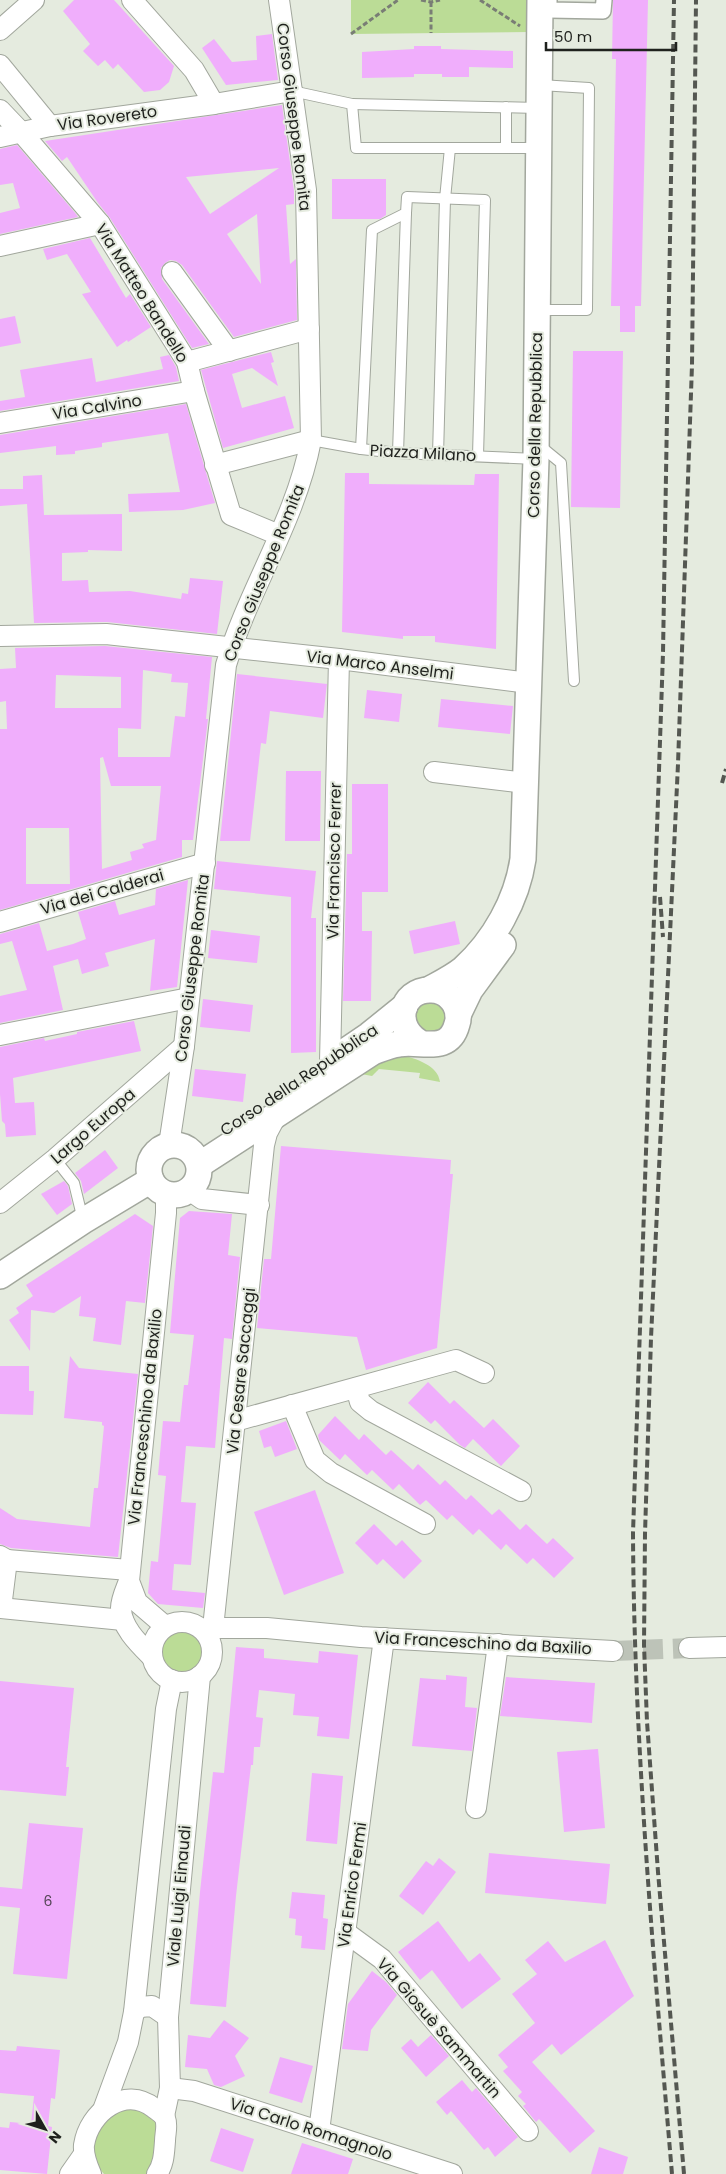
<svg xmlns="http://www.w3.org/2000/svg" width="726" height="2174" viewBox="0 0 726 2174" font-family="Poppins,sans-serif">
<rect width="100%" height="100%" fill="#e5ebdf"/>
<g fill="#bbdc96">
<path d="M 351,0 L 529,0 L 529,32 L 351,34 Z"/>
<path d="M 435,1001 C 449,1012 449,1022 436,1034 L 419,1032 L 412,1012 L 419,1003 Z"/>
<path d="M 402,1055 C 416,1059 438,1065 440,1082 L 419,1078 L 420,1073 L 379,1069 L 372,1076 L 361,1074 L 379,1062 Z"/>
<circle cx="182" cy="1652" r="22"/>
<path d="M 124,2108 C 137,2110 153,2111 158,2126 L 154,2163 L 147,2174 L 104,2174 C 81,2148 99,2123 124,2108 Z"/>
</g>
<g fill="#f0aefc" fill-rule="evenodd">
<path d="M 74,0 L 114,0 L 174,66 L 169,82 L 160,90 L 144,92 L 118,64 L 113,69 L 105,60 L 98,66 L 83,51 L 90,44 L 63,11 Z"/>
<path d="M 613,0 L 648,0 L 641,306 L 635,306 L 635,332 L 620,332 L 620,306 L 611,306 L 616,59 L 612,59 Z"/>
<path d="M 272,34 L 278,80 L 226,85 L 202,48 L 214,39 L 232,62 L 257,60 L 256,36 Z"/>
<path d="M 414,46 L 441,46 L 441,49 L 513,51 L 513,68 L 469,67 L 469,77 L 442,77 L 442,74 L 414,74 L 414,77 L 362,78 L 362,52 L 414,49 Z"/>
<path d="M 282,105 L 294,191 L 294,204 L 286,205 L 290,264 L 296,259 L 297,320 L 234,337 L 182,265 L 176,261 L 170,260 L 165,263 L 161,268 L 162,279 L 209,344 L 192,348 L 110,218 L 98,203 L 67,157 L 62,161 L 45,141 ZM 279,168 L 210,214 L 186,177 ZM 257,214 L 261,284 L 227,234 Z"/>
<path d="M 17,145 L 76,214 L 78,217 L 0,234 L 0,213 L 20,208 L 13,183 L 0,185 L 0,149 Z"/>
<path d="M 332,179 L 386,179 L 386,215 L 380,219 L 332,219 Z"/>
<path d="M 90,238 L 126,298 L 130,294 L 151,327 L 128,342 L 127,340 L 117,347 L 82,294 L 91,292 L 67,254 L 47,260 L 43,249 Z"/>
<path d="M 15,316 L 21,343 L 0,347 L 0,319 Z"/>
<path d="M 573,351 L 623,351 L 620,508 L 571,507 Z"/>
<path d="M 271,352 L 274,362 L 271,363 L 278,386 L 252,368 L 232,374 L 242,408 L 285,396 L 294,428 L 223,448 L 201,370 Z"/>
<path d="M 169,355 L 176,367 L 179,381 L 0,411 L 0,401 L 25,397 L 20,370 L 92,358 L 96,382 L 163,369 L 160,357 Z"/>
<path d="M 186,404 L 215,503 L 183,510 L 129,512 L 128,494 L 180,492 L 168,433 L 102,443 L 102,447 L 75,451 L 75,454 L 56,455 L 56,446 L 0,453 L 0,435 Z"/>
<path d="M 345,473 L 369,473 L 369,484 L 474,485 L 475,474 L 499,474 L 496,649 L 435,642 L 435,636 L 403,636 L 403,639 L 342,632 Z"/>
<path d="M 42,475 L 44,515 L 122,514 L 122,551 L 88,550 L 88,552 L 62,553 L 62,581 L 88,580 L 89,592 L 130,591 L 181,599 L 182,593 L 188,594 L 190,578 L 223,581 L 217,634 L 107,622 L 34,623 L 27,504 L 0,506 L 0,489 L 23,489 L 23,476 Z"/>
<path d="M 105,646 L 212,657 L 206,719 L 208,719 L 193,840 L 182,840 L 182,857 L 0,910 L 0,729 L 7,729 L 6,701 L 0,702 L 0,669 L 16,668 L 15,648 ZM 143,670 L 172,674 L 171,682 L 188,683 L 185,717 L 175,716 L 170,757 L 118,757 L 118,728 L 141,729 ZM 56,675 L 121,677 L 121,708 L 55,708 ZM 103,757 L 111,786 L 161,786 L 156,840 L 142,844 L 144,848 L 130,852 L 132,860 L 102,869 L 100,758 ZM 26,828 L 69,828 L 70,884 L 26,884 Z"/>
<path d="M 237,674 L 327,684 L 326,692 L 323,718 L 270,711 L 266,744 L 261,743 L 250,841 L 220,841 Z"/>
<path d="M 367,690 L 402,694 L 399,722 L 364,718 Z"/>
<path d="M 441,699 L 513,706 L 510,734 L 438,727 Z"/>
<path d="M 286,771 L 321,771 L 320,841 L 285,841 Z"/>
<path d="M 352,784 L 388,784 L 388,892 L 362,892 L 362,931 L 372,931 L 371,1001 L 343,1001 L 347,854 L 352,854 Z"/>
<path d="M 217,861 L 316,871 L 311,918 L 316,918 L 316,1052 L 291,1053 L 291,897 L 214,889 Z"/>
<path d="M 188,880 L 177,987 L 150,991 L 155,939 L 105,953 L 109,966 L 82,974 L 78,959 L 53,966 L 63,1010 L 0,1023 L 0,996 L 27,990 L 12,941 L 0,944 L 0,934 L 39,923 L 47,951 L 73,944 L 86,939 L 78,912 L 115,901 L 119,915 L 155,905 L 156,889 Z"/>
<path d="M 455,921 L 460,944 L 414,954 L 409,931 Z"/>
<path d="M 211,930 L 260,936 L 257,963 L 208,958 Z"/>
<path d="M 203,999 L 253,1005 L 250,1032 L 200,1027 Z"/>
<path d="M 134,1021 L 141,1051 L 13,1078 L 15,1103 L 34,1102 L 36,1135 L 6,1137 L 5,1124 L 2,1121 L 0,1094 L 0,1047 L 44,1038 L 45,1041 L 77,1034 L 77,1032 Z"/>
<path d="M 195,1069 L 246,1074 L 243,1102 L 192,1096 Z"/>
<path d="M 281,1146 L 451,1160 L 450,1174 L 453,1174 L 437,1348 L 366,1370 L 357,1337 L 257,1328 L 264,1259 L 271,1259 Z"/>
<path d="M 105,1150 L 118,1168 L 84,1194 L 81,1181 L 75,1173 Z"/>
<path d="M 64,1181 L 68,1186 L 72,1204 L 57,1215 L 41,1194 Z"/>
<path d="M 189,1211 L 232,1214 L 228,1255 L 240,1257 L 232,1339 L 224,1338 L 215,1448 L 186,1446 L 181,1502 L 196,1503 L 191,1565 L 174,1564 L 172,1590 L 205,1593 L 203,1608 L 158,1604 L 148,1593 L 151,1561 L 158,1562 L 166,1476 L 158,1475 L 163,1421 L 180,1422 L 184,1385 L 188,1385 L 194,1335 L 170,1333 L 180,1218 Z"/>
<path d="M 135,1214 L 153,1226 L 145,1303 L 126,1301 L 121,1345 L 93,1341 L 96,1318 L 79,1316 L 81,1296 L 54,1313 L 31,1310 L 30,1351 L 9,1320 L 19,1313 L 16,1308 L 33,1296 L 26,1285 Z"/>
<path d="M 70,1356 L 79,1368 L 138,1374 L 118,1557 L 11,1548 L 0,1544 L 0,1508 L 17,1519 L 90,1527 L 94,1488 L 98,1488 L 104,1426 L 102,1425 L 102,1422 L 64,1418 Z"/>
<path d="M 0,1366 L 29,1366 L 29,1391 L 34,1391 L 33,1415 L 0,1414 Z"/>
<path d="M 428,1382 L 450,1404 L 454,1400 L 484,1428 L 493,1419 L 520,1446 L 501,1466 L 473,1439 L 465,1448 L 460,1445 L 435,1420 L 431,1424 L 408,1403 Z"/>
<path d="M 335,1416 L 359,1440 L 364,1434 L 386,1455 L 391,1450 L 413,1470 L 418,1464 L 440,1485 L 445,1480 L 466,1500 L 471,1495 L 492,1515 L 499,1509 L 520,1530 L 526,1524 L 547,1544 L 553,1538 L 574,1558 L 554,1578 L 533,1558 L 527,1564 L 506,1544 L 501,1550 L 479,1529 L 473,1535 L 452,1515 L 447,1520 L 426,1500 L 420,1505 L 399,1484 L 393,1490 L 372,1470 L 367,1475 L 345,1454 L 340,1460 L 319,1440 L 318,1435 Z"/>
<path d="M 286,1421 L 297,1449 L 275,1457 L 271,1446 L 264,1448 L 259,1431 Z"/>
<path d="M 315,1490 L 344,1573 L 284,1595 L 254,1512 Z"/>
<path d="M 374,1524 L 396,1546 L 402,1540 L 422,1561 L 404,1579 L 383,1559 L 377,1565 L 355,1543 Z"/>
<path d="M 236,1647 L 264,1649 L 264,1658 L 318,1663 L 319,1651 L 358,1655 L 349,1739 L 317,1736 L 319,1717 L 293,1715 L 295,1694 L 259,1690 L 256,1717 L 263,1718 L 260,1747 L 254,1747 L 253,1765 L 251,1765 L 236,1896 L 226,2007 L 190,2004 L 200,1892 L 213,1772 L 224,1773 Z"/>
<path d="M 446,1675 L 467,1677 L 465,1707 L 477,1708 L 472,1751 L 412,1746 L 420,1678 L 446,1680 Z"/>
<path d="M 506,1677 L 595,1683 L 592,1723 L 500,1716 Z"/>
<path d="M 0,1681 L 74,1688 L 66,1767 L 69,1767 L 66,1796 L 0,1790 Z"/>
<path d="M 598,1749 L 605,1828 L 564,1832 L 557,1752 Z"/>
<path d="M 312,1773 L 343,1776 L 337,1844 L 306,1841 Z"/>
<path d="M 29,1823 L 83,1828 L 67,1979 L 13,1974 L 20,1908 L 0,1906 L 0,1887 L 22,1889 Z"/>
<path d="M 489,1853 L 610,1864 L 606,1904 L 485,1893 Z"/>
<path d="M 439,1858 L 456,1872 L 423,1915 L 399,1896 L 426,1861 L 433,1866 Z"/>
<path d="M 292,1892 L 325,1895 L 323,1918 L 328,1919 L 325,1950 L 301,1948 L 302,1936 L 295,1935 L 296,1919 L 289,1918 Z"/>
<path d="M 438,1921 L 469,1962 L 480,1953 L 501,1979 L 462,2009 L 432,1970 L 420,1980 L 398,1952 Z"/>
<path d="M 605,1940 L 634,1996 L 561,2055 L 552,2044 L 532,2062 L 595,2131 L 570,2153 L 539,2119 L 536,2122 L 523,2106 L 526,2104 L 518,2096 L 522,2092 L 503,2071 L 508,2067 L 498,2055 L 535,2023 L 512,1994 L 537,1974 L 525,1960 L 548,1941 L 565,1962 Z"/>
<path d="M 372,1971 L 386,1982 L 397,1995 L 371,2030 L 368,2051 L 342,2049 L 348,2004 Z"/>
<path d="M 224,2020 L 249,2038 L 235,2056 L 245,2076 L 221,2087 L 214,2085 L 207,2069 L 185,2067 L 188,2035 L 210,2038 Z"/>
<path d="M 431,2035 L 449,2056 L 426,2077 L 401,2048 L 411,2039 L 418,2047 Z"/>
<path d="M 17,2046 L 60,2050 L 55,2099 L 51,2098 L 48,2126 L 52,2127 L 47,2174 L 0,2170 L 0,2127 L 9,2128 L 10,2122 L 31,2124 L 34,2096 L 0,2093 L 0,2050 L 16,2051 Z"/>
<path d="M 280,2057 L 313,2066 L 302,2103 L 269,2093 Z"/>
<path d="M 462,2080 L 472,2092 L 476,2088 L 518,2137 L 495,2157 L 488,2147 L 484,2150 L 451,2111 L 447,2115 L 436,2102 Z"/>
<path d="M 221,2128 L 254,2139 L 243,2172 L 210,2161 Z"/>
<path d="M 302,2143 L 353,2159 L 348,2174 L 291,2174 Z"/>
<path d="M 599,2147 L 628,2157 L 623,2174 L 591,2174 Z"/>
</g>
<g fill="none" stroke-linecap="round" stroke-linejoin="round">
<path stroke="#bdc3b8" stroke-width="20" stroke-dasharray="20 10" stroke-linecap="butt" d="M 613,1651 L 689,1648"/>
<g stroke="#a2a79d" stroke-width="12">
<g id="service">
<path d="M 292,91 L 352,104 L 356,148 L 538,148"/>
<path d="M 352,104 L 538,108"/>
<path d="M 506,148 L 506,107"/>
<path d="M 538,310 L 587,310 L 589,88 L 540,85"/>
<path d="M 311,440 L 361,449 L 398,453 L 536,459"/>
<path d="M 539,445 L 561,463 L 574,681"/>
<path d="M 361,449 L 372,230 L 406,213 L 407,197 L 485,200 L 478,456"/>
<path d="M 398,453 L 406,213"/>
<path d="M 438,455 L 445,199 L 450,148"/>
<path d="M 55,1159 L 74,1183 L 83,1220"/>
</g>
</g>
<g stroke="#a2a79d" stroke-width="18">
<path id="pedestrian" d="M 549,0 L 549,10 L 603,11 L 604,0"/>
</g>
<g stroke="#a2a79d" stroke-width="22">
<g id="minor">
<path d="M 132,0 L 194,70 L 214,104"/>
<path d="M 0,30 L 34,0"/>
<path d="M 0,65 L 50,126"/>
<path d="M 0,110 L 22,133 L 100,224 L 187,362 L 194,391 L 231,515 L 279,535"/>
<path d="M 0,137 L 50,126 L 214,104 L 292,91"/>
<path d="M 0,246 L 100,224"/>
<path d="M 172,272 L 229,351"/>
<path d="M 187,362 L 309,329"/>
<path d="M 0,423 L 194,391"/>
<path d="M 215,465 L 311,440"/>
<path d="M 0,636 L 106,634 L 339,659 L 529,683"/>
<path d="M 434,772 L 526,783"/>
<path d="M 0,922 L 205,863"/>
<path d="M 0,1035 L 189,998"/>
<path d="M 330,1062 L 339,659"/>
<path d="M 169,1145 L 184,1046 L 226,665 C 249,588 296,520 311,440 L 306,190 L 279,0"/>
<path d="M 189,1190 L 202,1199 L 259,1205"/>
<path d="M 0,1203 L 55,1159 L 184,1046"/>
<path d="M 356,1388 L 360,1402 L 371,1411 L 521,1491"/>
<path d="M 292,1405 L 315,1460 L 331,1473 L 425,1524"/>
<path d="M 235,1421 L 456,1360 L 484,1373"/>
<path d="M 0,1556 L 7,1560 L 1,1608"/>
<path d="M 7,1560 L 129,1570"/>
<path d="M 129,1581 C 126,1589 121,1599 121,1608 C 121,1627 139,1644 152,1657"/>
<path d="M 0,1608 L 123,1620"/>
<circle cx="182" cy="1652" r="30"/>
<path d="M 165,1626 L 137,1602 L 129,1581 L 166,1213 L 166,1194"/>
<path d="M 213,1628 L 264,1145 L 267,1133 L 276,1116"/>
<path d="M 205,1632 L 213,1628 L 267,1628 L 361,1637 L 613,1651"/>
<path d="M 689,1648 L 726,1647"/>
<path d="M 476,1808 L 498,1644"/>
<path d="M 345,1932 L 382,1959 L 528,2131"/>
<path d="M 134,2012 L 140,2007 L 152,2006 L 168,2017"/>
<path d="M 170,2088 L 194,2091 L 452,2174"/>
<path d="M 103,2110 L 128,2042 L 134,2012 L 166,1709 L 172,1680"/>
<path d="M 164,2116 L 170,2088 L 168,2017 L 200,1676"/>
<path d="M 319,2131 L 384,1638"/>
<path d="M 70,2174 L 84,2154"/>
<path d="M 91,2174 C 87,2165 83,2155 84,2145 C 89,2112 125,2085 154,2108 C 158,2111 163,2114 165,2118 C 168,2126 165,2133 165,2141 C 164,2153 164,2164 157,2174"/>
</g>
</g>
<g stroke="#a2a79d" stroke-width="28">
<g id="tertiary">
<path d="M 430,989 C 441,983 453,977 463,969 C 494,941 517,900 523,859 L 536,459 L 540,0"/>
<path d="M 458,1015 L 470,990 L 503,945"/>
<path d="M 341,1054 L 369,1035 L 405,1006"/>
<circle cx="174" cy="1170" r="25"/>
<path d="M 199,1165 L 373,1052 C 381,1049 390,1045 399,1044 C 421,1040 449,1055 457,1024 C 460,1016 457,1005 451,999 C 446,993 439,990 431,990 C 400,989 391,1029 423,1044"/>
<path d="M 0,1276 L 83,1221 L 151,1180"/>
</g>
</g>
<g stroke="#797d75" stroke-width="3" stroke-dasharray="5 2.5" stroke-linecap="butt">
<path d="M 421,0 L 431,2 L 440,0"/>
<path d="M 480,0 L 520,26"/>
<path d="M 431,2 L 431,33"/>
<path d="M 351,34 L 398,0"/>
</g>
<use href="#service" stroke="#fff" stroke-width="10"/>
<use href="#pedestrian" stroke="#fff" stroke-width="15"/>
<use href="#minor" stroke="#fff" stroke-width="20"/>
<use href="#tertiary" stroke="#fff" stroke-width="25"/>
<g stroke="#545751" stroke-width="4" stroke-dasharray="8 4" stroke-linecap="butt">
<path d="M 722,783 L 726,769"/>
<path d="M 660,897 L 663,937"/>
<path d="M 672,2174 C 654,1961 634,1747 633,1533 L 663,653 L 674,0"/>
<path d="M 684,2174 L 658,1872 L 647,1722 L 644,1645 L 645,1534 L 651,1338 L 678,764 L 692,365 L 696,0"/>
</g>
</g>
<g text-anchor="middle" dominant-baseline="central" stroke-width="4" stroke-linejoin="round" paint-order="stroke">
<g font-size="14" fill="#534455">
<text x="48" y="1901">6</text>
</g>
<g font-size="16" fill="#1f211d" stroke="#e5ebdf">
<text transform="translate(294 117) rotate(83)">Corso Giuseppe Romita</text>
<text transform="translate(107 118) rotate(-8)">Via Rovereto</text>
<text transform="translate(142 293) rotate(58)">Via Matteo Bandello</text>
<text transform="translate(97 407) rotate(-9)">Via Calvino</text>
<text transform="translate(535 425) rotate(-89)">Corso della Repubblica</text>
<text transform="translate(423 453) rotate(3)">Piazza Milano</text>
<text transform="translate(264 573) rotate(-68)">Corso Giuseppe Romita</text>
<text transform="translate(380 665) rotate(7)">Via Marco Anselmi</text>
<text transform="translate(334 861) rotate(-89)">Via Francisco Ferrer</text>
<text transform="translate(102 892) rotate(-16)">Via dei Calderai</text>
<text transform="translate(192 968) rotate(-83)">Corso Giuseppe Romita</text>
<text transform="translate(299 1080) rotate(-34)">Corso della Repubblica</text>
<text transform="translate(93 1126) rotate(-41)">Largo Europa</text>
<text transform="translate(241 1371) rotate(-84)">Via Cesare Saccaggi</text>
<text transform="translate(145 1417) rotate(-84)">Via Franceschino da Baxilio</text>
<text transform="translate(483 1643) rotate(3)">Via Franceschino da Baxilio</text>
<text transform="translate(352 1885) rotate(-82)">Via Enrico Fermi</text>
<text transform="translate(179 1896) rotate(-85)">Viale Luigi Einaudi</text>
<text transform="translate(439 2028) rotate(49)">Via Giosuè Sammartin</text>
<text transform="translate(311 2129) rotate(18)">Via Carlo Romagnolo</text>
</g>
</g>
<g transform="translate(45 2129) rotate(129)" stroke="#e5ebdf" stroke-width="4" paint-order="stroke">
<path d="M0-4L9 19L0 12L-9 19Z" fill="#1f211d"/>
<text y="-8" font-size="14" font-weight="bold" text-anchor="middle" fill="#1f211d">N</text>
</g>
<path d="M546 42v8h130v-8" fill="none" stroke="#1f211d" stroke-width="2.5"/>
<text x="554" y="42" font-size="15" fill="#1f211d" stroke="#e5ebdf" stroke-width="4" paint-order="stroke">50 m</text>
</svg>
